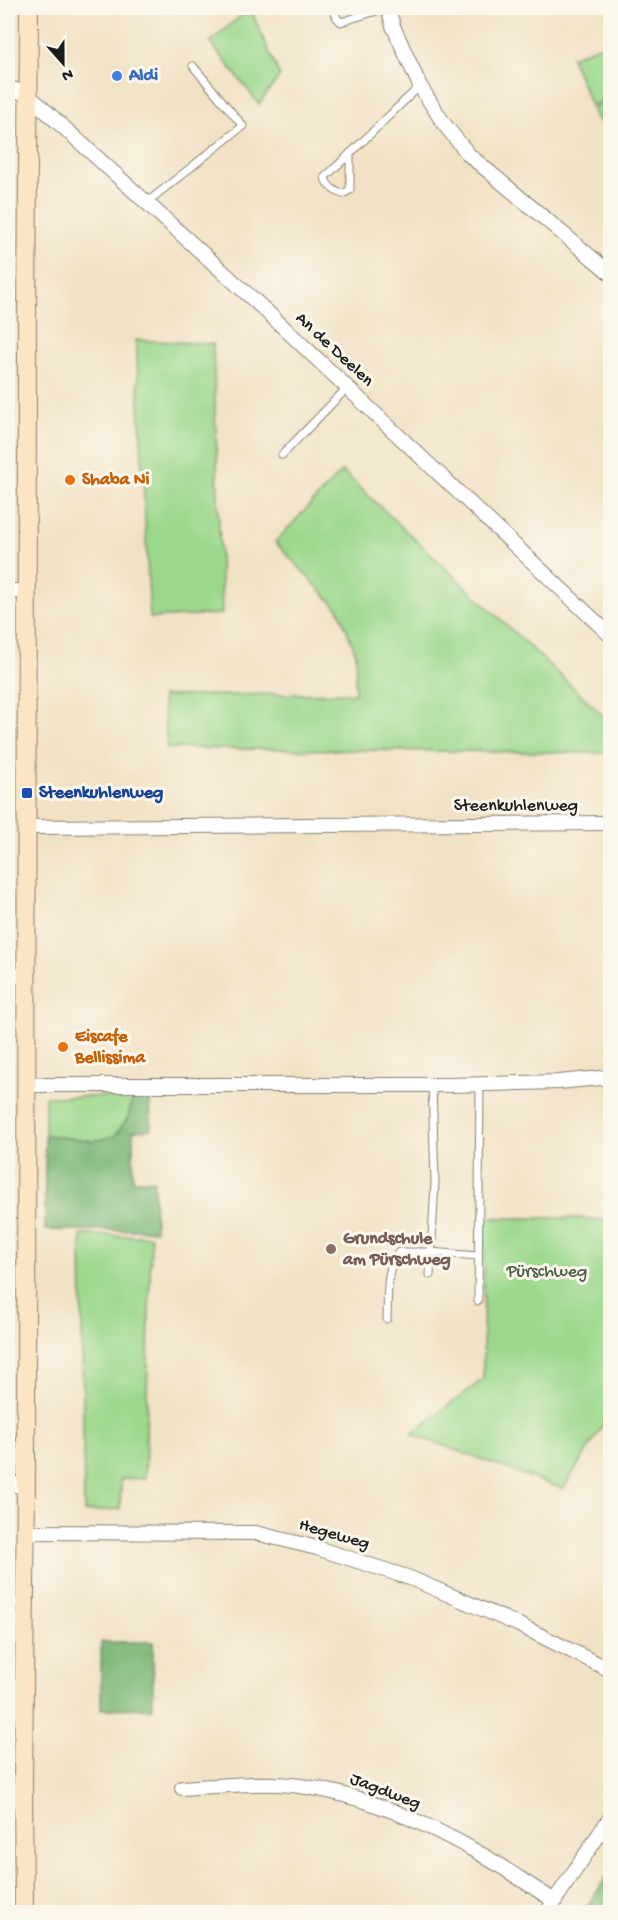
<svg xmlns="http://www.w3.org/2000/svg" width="618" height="1920" viewBox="0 0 618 1920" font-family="'Gochi Hand',sans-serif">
<rect width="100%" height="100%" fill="#fbf7ec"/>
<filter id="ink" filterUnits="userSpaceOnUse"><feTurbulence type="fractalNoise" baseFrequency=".0167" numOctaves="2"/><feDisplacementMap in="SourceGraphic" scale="12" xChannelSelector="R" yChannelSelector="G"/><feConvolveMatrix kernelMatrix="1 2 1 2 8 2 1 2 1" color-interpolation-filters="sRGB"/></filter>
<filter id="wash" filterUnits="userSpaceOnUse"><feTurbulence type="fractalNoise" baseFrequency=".008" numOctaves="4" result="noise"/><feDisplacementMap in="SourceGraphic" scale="24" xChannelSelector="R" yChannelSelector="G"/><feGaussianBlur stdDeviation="1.35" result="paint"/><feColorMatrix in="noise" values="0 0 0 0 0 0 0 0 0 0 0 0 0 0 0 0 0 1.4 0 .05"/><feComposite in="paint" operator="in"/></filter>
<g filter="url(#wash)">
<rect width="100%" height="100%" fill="#f2e2c5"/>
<g fill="#9cd88c" stroke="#5c7a54" stroke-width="1.5">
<path d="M 250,8 L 280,76 L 259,104 L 210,42 Z"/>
<path d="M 607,43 L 610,52 L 610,98 L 591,106 L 571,57 Z"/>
<path d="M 610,100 L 610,131 L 596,118 L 592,108 Z"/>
<path d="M 136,340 L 213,344 L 222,614 L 150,618 Z"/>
<path d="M 342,471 L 610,722 L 610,753 L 167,748 L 162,696 L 355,693 L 356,654 L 339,610 L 275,542 Z"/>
<path d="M 133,1096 L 128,1118 L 115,1136 L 94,1141 L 45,1135 L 45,1097 Z"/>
<path d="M 484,1218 L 582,1218 L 610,1221 L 610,1414 L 563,1489 L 411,1434 L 483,1379 Z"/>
<path d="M 81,1235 L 151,1236 L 145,1478 L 121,1479 L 120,1509 L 84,1512 Z"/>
</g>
<g fill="#7db878" stroke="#4c6a4a" stroke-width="1.5">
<path d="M 133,1096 L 150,1096 L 151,1129 L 133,1131 L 133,1180 L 154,1180 L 155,1230 L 45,1230 L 45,1135 L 94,1141 L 115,1136 L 128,1118 Z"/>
<path d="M 101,1642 L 153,1642 L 153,1708 L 101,1709 Z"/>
<path d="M 610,1872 L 610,1912 L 583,1912 Z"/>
</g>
</g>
<g filter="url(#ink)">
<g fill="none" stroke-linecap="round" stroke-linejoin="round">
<g stroke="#877f70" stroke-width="9">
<g id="service">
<path d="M 333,8 L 337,18 L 341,22 L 386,8"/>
<path d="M 350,153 L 350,190 L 343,194 C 335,192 326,185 325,177 C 357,148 388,116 420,86"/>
<path d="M 146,203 L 243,126 L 193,66"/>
<path d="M 282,455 L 347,388"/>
<path d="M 430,1275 L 435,1182 L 432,1085"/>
<path d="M 478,1301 L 480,1085"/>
<path d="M 387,1319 C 388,1299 385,1267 399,1252 L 430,1252 L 478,1256"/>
<path d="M 8,1603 L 22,1603"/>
</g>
</g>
<g stroke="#877f70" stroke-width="16">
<g id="minor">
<path d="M 388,8 L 393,26 L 420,86 L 444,124 L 469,155 L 610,273"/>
<path d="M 8,87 L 28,95 L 265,310 L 610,635"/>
<path d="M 8,591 L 26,591"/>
<path d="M 27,827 L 610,823"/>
<path d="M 8,975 L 27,976"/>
<path d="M 27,1085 L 451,1085 L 559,1082 L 610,1077"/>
<path d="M 8,1481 L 26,1489"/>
<path d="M 26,1532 L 256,1533 L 317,1548 L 410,1578 L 517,1624 L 610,1670"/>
<path d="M 182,1788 C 221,1786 261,1781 300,1786 C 363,1794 431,1825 486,1857 C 509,1871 532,1887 555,1901"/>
<path d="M 547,1912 L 610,1818"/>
</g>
</g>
<g stroke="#877f70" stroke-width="20">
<path id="secondary" d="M 24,1912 L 23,1783 L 26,1489 L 27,325 L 29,8"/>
</g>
<use href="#service" stroke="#fff" stroke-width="7"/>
<use href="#minor" stroke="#fff" stroke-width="14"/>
<use href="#secondary" stroke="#fce5c4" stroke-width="18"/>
</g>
</g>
<circle fill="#3f7fe0" stroke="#fbf7ec" stroke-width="2" cx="117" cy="76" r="6"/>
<g fill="#e8710a" stroke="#fbf7ec" stroke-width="2">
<circle cx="70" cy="480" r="6"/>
<circle cx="63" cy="1047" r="6"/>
</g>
<rect fill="#1a4fb4" stroke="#fbf7ec" stroke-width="2" x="21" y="787" width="12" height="12" rx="3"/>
<circle fill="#8d6e63" stroke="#fbf7ec" stroke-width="2" cx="331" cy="1249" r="6"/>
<g text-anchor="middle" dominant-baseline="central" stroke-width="6" stroke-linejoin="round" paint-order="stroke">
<g font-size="18" font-weight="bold" fill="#366cbe" stroke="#fbf7ec" text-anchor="start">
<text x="129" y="76">Aldi</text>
</g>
<g font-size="18" fill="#1c1c1c" stroke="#fbf7ec">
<text transform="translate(334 350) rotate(43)">An de Deelen</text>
<text x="516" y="806">Steenkuhlenweg</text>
<text transform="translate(334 1535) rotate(16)">Hegeweg</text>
<text transform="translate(385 1792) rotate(21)">Jagdweg</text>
</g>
<g font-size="18" font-weight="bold" fill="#c56008" stroke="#fbf7ec" text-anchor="start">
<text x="82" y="480">Shaba Ni</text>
<text x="75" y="1037">Eiscafe<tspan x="75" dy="21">Bellissima</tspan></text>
</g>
<g font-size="18" font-weight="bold" fill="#164399" stroke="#fbf7ec" text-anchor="start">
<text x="39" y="793">Steenkuhlenweg</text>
</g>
<g font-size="18" font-weight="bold" fill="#785e54" stroke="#fbf7ec" text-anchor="start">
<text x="343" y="1239">Grundschule<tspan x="343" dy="21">am Pürschweg</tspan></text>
</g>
<g font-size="18" fill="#495e43" stroke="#fbf7ec">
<text x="547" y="1272">Pürschweg</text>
</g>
</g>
<rect width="618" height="1920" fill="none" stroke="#fbf7ec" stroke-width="30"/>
<g transform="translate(63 63) rotate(159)" stroke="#fbf7ec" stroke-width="4.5" paint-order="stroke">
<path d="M0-4.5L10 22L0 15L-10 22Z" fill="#1c1c1c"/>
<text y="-9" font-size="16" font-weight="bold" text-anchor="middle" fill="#1c1c1c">N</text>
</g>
</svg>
